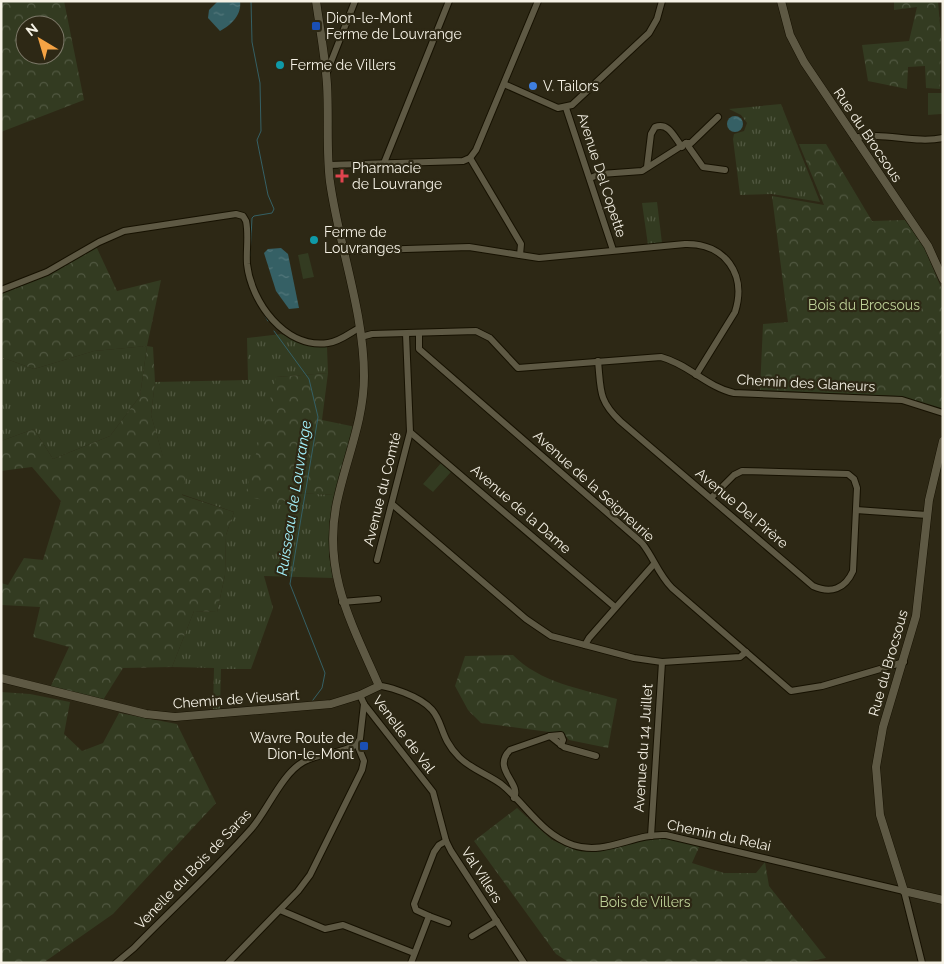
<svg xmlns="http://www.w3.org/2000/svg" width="944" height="964" viewBox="0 0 944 964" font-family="Raleway,sans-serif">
<defs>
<pattern id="grass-tufts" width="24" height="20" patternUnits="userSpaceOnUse" patternTransform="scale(1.25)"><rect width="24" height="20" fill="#333b21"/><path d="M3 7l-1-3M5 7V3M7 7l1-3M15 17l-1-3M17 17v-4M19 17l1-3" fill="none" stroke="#515841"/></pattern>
<pattern id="forest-crowns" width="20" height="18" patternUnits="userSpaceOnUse" patternTransform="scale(1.25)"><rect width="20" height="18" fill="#333b21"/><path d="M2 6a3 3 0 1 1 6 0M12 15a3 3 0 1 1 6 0" fill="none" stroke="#515841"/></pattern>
<pattern id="water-ripples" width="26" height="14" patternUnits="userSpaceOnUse" patternTransform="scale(1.25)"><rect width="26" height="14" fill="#356065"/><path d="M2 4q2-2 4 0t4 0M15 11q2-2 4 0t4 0" fill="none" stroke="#53777b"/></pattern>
</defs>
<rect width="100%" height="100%" fill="#2d2815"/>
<g fill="url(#grass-tufts)">
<path d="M 781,104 L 820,202 L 772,194 L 740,195 L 733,139 L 734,134 L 744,131 L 747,123 L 741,115 L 729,109 Z"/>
<path d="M 657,202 L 662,243 L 648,245 L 642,203 Z"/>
<path d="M 281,334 L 307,344 L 327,347 L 328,373 L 276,377 L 280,504 L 297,493 L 335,495 L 329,556 L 333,578 L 264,576 L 273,608 L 251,669 L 221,669 L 220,710 L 213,710 L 214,668 L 172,667 L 194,611 L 217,612 L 225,575 L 226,535 L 234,512 L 181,494 L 163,457 L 151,415 L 155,382 L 248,380 L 247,338 Z"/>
<path d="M 147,346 L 140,396 L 110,436 L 53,459 L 34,429 L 1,441 L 1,357 L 34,369 L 94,351 Z"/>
</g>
<g fill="url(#forest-crowns)" fill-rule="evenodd">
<path d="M 1,1 L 64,1 L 84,100 L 1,132 ZM 25,25 L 55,25 L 55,55 L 25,55 Z"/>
<path d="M 894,1 L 938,1 L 941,37 L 940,89 L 926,88 L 925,66 L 908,67 L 907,89 L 868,81 L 862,45 L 909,41 L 917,7 L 894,10 Z"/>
<path d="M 799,144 L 826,144 L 872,221 L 905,220 L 924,247 L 943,292 L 943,409 L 898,396 L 760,390 L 763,324 L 788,322 L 772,196 L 824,205 Z"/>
<path d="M 96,246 L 117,291 L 161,280 L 147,346 L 153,347 L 155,382 L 151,415 L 163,456 L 188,467 L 182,495 L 234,512 L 226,535 L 225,575 L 217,612 L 194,611 L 172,667 L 123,668 L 103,700 L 50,688 L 69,647 L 33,637 L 40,607 L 1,605 L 1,583 L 8,585 L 24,558 L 43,560 L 61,501 L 32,467 L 1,471 L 1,441 L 34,429 L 53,459 L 110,436 L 140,396 L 147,346 L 94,351 L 34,369 L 1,357 L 1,292 Z"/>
<path d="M 328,373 L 322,420 L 356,427 L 335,495 L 297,493 L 280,504 L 245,496 L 276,377 Z"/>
<path d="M 513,655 C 539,682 581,689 617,699 L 608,748 L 569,740 L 564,734 L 481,723 L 468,710 L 455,686 L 465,656 Z"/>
<path d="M 1,692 L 30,694 L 70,702 L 64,734 L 82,751 L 103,743 L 119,713 L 177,724 L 216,803 L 113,914 L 43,963 L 1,963 Z"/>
<path d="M 517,808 L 552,840 L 575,849 L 602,851 L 644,839 L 664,838 L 700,845 L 692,863 L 724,873 L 756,873 L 765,862 L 769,886 L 826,958 L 799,963 L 570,963 L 556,954 L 474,841 Z"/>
</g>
<g fill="#333b21">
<path d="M 928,93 L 942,93 L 942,114 L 928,115 Z"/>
<path d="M 308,253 L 314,277 L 303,279 L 298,255 Z"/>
<path d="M 441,463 L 451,472 L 433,492 L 423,484 Z"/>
</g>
<g fill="url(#water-ripples)">
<path d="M 218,1 L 240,1 C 242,15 231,25 220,31 L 208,18 L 209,10 Z"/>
<circle cx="735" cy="124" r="8"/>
<path d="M 281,248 L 288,254 L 299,308 L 289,309 L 276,291 L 264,253 L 268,249 Z"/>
</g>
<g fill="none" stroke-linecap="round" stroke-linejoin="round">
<g stroke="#356065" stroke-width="1">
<path d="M 250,256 L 252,218 L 254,216 L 272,213 L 274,209 L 268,195 L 257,140 L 261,131 L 260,83 L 252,42 L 251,1"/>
<path d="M 261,309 L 268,321"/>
<path d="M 274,331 L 309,379 L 318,417 L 290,584 L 325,673 L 322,688 L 313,700"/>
</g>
<g stroke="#161101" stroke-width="8">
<g id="minor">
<path d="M 327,72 L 355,1"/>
<path d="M 504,84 L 558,108 L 572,105 L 649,33 L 657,19 L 662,1"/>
<path d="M 566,108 L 613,250"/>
<path d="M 854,138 C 883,131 913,144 943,138"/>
<path d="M 686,143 L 703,167 L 725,170"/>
<path d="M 470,158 L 521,244 L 520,255"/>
<path d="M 384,163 L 449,1"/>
<path d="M 328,165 L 463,161 L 470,158 L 476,150 L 538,1"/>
<path d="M 647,167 L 651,134 L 655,127 C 669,122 674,137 682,147"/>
<path d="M 590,178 L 601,174 L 642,171 L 686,143 L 691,143 L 718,117"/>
<path d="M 343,251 L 469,247 L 539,258 L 685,244 C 725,243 747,274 735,312 L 696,375"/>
<path d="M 1,290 L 47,272 L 99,242 L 124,231 L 236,214 L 243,216 L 246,221 C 249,235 246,250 247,264 C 251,302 285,349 328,343 C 339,342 350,333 359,328"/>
<path d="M 419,333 L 419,349 L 642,543 C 654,558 658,574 672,588 L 791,691 L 822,686 L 904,662"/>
<path d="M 361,337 L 372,334 L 476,331 L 490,338 L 518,368 L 661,357 C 688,364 707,387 734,393 L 902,400 L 943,413"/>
<path d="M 598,361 C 601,390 598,400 620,421 L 813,586 C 831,594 845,589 853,571 L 857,488 L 854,479 L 848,474 L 742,471 L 734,475 L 711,498"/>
<path d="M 410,432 L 615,607"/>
<path d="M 392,504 L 526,619 L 551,636 L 634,658 L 662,662 L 740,657 L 746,652"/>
<path d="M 856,510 L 927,515"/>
<path d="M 377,560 L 410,432 L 406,334"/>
<path d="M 342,602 L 378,599"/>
<path d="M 585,645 L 589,638 L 654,564"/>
<path d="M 379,686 C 388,686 396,690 405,693 C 451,711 432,730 459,757 C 471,769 487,774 501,784 C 526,804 541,834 573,845 C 605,856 634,833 666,835 L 904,891 L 922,963"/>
<path d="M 360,695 L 364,704 L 433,792 L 446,841 L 451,851 L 524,963"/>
<path d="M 550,736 L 561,735 L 563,740 L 561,745"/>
<path d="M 357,744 L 360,739 L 364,704"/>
<path d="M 514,798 C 522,783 491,769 510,750 L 550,736 L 564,747 L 596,756"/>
<path d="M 651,836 L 662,662"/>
<path d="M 280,910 L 325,929 L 343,925 L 414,953"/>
<path d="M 429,916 L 448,923"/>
<path d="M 472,936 L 497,921"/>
<path d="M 116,963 L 134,948 C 173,908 215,870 252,828 C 268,809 282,774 303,762 C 320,752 340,755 357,744"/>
<path d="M 228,963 L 298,891 L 310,875 L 362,770 L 364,761 L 357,744"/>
<path d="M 411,963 L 429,916 L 416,910 L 414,904 L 434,852 L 439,845 L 446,841"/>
</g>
</g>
<g stroke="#161101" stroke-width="9">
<g id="tertiary">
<path d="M 781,1 L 790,35 L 804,62 L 928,246 L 943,279"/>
<path d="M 943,441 L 929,500 L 916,616 L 883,727 L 876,767 L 880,815 L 904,891 L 943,900"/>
<path d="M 1,678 L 146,714 L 175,717 L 331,704 L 360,695 L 379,686 C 352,624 322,572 337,502 C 346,459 364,420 364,376 C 364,312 339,246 330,182 C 326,150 329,117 327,84 C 325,56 320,29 316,1"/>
</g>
</g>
<use href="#minor" stroke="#5e5944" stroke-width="6"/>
<use href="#tertiary" stroke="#5e5944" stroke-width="8"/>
</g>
<g fill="#1a4fb4" stroke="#2d2815" stroke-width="2">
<rect x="311" y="21" width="10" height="10" rx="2.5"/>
<rect x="359" y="741" width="10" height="10" rx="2.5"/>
</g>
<g fill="#0f9aa8" stroke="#2d2815" stroke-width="2">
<circle cx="280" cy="65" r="5"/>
<circle cx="314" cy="240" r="5"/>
</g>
<circle fill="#3f7fe0" stroke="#2d2815" stroke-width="2" cx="533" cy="86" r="5"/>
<path fill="#e0444e" stroke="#2d2815" stroke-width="2" d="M339.5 168.5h5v5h5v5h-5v5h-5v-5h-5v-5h5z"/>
<g text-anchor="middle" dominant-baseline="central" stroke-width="4.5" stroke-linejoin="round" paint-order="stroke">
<g font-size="14" fill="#f6f2e6" stroke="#2d2815" text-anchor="start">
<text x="326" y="18">Dion-le-Mont<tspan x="326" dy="16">Ferme de Louvrange</tspan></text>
<text x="290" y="65">Ferme de Villers</text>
<text x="543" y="86">V. Tailors</text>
<text x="352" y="168">Pharmacie<tspan x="352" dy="16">de Louvrange</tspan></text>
<text x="324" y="232">Ferme de<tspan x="324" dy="16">Louvranges</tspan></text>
<text x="354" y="738" text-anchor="end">Wavre Route de<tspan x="354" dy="16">Dion-le-Mont</tspan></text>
</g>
<g font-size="14" fill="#f6f2e6" stroke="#2d2815">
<text transform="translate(868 135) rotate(56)">Rue du Brocsous</text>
<text transform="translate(602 175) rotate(72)">Avenue Del Copette</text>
<text transform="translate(806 383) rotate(3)">Chemin des Glaneurs</text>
<text transform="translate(594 486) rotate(42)">Avenue de la Seigneurie</text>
<text transform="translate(382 489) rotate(-76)">Avenue du Comté</text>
<text transform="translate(742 508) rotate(40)">Avenue Del Pirère</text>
<text transform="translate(521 509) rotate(41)">Avenue de la Dame</text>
<text transform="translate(888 663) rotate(-74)">Rue du Brocsous</text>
<text transform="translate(236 699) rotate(-4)">Chemin de Vieusart</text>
<text transform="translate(404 734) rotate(53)">Venelle de Val</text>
<text transform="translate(643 748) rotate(-86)">Avenue du 14 Juillet</text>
<text transform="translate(719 835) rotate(12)">Chemin du Relai</text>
<text transform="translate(193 869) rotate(-46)">Venelle du Bois de Saras</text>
<text transform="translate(482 875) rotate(57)">Val Villers</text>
</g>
<g font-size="14" fill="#bed097" stroke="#2d2815">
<text x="864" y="305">Bois du Brocsous</text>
<text x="645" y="902">Bois de Villers</text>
</g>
<g font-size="15" font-style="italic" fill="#a4f3fe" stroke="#2d2815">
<text transform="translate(294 498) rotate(-81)">Ruisseau de Louvrange</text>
</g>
</g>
<rect width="944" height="964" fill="none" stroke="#f6f2e6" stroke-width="5"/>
<g transform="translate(40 40) rotate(322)"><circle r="24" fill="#2d2815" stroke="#7d7969"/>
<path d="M0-4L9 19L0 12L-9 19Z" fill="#f4a344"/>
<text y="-8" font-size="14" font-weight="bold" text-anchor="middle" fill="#f6f2e6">N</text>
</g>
</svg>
